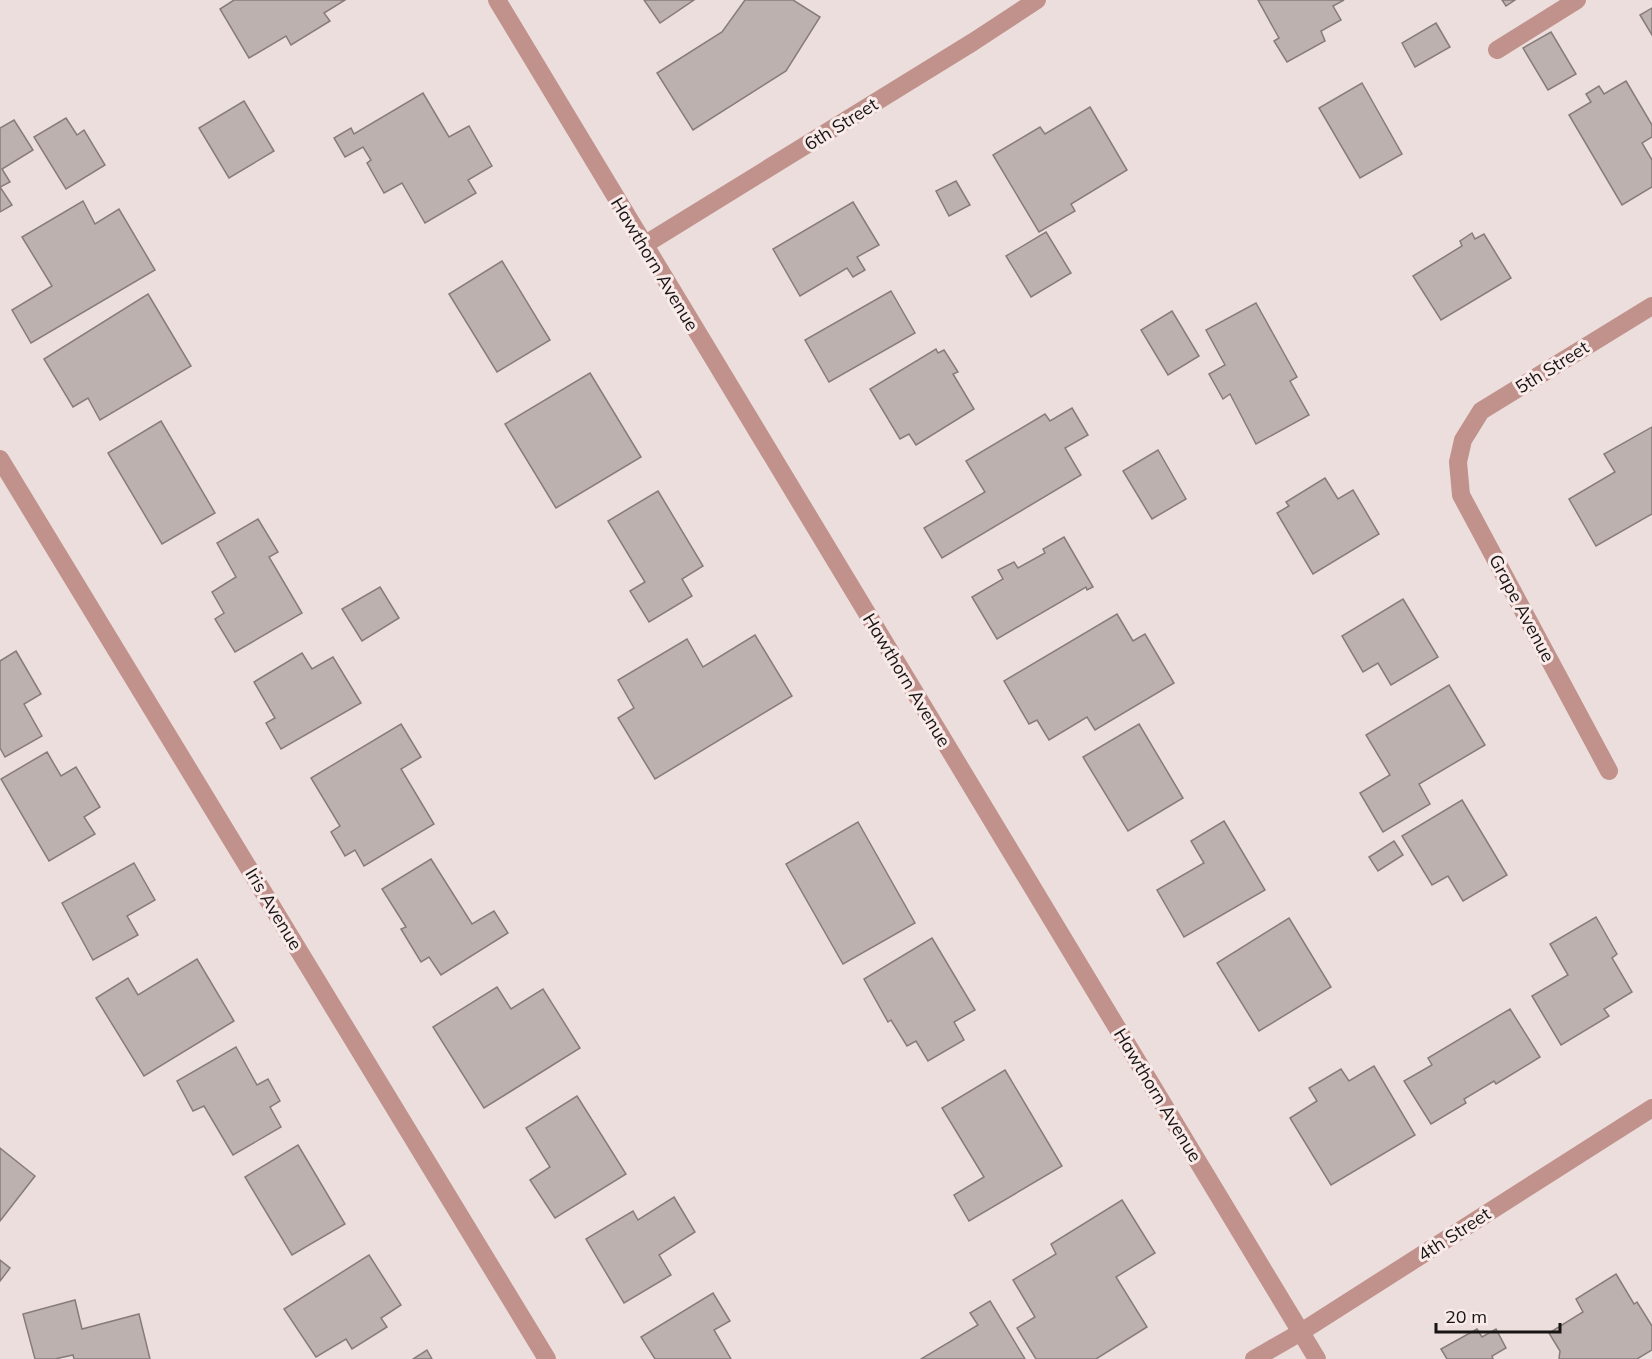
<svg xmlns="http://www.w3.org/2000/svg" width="1652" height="1359" viewBox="0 0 1652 1359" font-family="Mulish,sans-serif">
<rect width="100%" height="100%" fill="#ebdedc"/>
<g fill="#bcb1af" stroke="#877c7a" stroke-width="1.5">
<path d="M 234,0 L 345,0 L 324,13 L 330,21 L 291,45 L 286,36 L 249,58 L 220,9 Z"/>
<path d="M 644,0 L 694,0 L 660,23 Z"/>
<path d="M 745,0 L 793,0 L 820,17 L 786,71 L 693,130 L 657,73 L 722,32 Z"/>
<path d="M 1258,0 L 1344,0 L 1333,6 L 1341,20 L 1321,31 L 1325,41 L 1287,62 L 1274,41 L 1279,38 Z"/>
<path d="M 1502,0 L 1515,0 L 1506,6 Z"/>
<path d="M 1652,8 L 1652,35 L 1640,15 Z"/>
<path d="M 1436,23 L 1450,47 L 1415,67 L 1402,43 Z"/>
<path d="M 1551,32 L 1576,74 L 1548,90 L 1523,48 Z"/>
<path d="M 1626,81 L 1652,125 L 1652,137 L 1642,143 L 1652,160 L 1652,187 L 1622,205 L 1569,115 L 1591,102 L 1586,94 L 1599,86 L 1604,94 Z"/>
<path d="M 1362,83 L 1402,154 L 1360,178 L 1319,108 Z"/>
<path d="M 423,93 L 449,137 L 469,126 L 492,166 L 468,180 L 476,193 L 425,223 L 402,183 L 384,193 L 367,163 L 371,160 L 363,147 L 345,157 L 334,138 L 351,128 L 354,134 Z"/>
<path d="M 244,101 L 274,151 L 229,178 L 199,128 Z"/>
<path d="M 1090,107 L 1127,170 L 1071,204 L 1075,211 L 1039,232 L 993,155 L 1040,127 L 1045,134 Z"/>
<path d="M 66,118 L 77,135 L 84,130 L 105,165 L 66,189 L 34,137 Z"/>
<path d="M 14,120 L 33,150 L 2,169 L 10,182 L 0,187 L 12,205 L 0,212 L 0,128 Z"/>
<path d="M 956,181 L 970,205 L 949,216 L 936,191 Z"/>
<path d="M 83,201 L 95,224 L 119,209 L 155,270 L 31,343 L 12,310 L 52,286 L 22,237 Z"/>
<path d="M 853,202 L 879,245 L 857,257 L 865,270 L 853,277 L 847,268 L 800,296 L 773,249 Z"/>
<path d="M 1046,232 L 1071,273 L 1031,297 L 1006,256 Z"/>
<path d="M 1472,233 L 1475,239 L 1484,234 L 1511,278 L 1441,320 L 1413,276 L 1462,246 L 1460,241 Z"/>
<path d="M 502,261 L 550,340 L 497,372 L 449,294 Z"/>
<path d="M 891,291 L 915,333 L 829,382 L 805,340 Z"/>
<path d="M 148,294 L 191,366 L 100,420 L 88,398 L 73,407 L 44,359 Z"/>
<path d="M 1256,303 L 1297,377 L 1290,381 L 1309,415 L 1256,444 L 1230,394 L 1223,399 L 1209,374 L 1225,365 L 1206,330 Z"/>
<path d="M 1172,311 L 1199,356 L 1168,375 L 1141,330 Z"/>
<path d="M 936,349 L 938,353 L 944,350 L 958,372 L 953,374 L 974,409 L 916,445 L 909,434 L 900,439 L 870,389 Z"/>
<path d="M 590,373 L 641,457 L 556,508 L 505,424 Z"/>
<path d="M 1072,408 L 1088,435 L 1065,448 L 1081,475 L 942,558 L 924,528 L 985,492 L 966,461 L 1045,414 L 1050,421 Z"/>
<path d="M 161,421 L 215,513 L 162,544 L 108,453 Z"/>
<path d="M 1652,427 L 1652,514 L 1596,546 L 1569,499 L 1615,472 L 1604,454 Z"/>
<path d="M 1158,450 L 1186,499 L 1152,519 L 1123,471 Z"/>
<path d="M 1325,478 L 1338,499 L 1353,490 L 1379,534 L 1313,574 L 1277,513 L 1289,506 L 1286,502 Z"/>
<path d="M 658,491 L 703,566 L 682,579 L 692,596 L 649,622 L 630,591 L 645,582 L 608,521 Z"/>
<path d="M 258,519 L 278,552 L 269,557 L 302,613 L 235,652 L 215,619 L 224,613 L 212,592 L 236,577 L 217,543 Z"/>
<path d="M 1064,537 L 1093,587 L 1087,590 L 1086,587 L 997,639 L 972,597 L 1003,579 L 998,570 L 1014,562 L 1018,568 L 1045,553 L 1043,549 Z"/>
<path d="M 380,587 L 399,618 L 362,641 L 342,609 Z"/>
<path d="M 1403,599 L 1438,657 L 1391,685 L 1378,663 L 1363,672 L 1342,636 Z"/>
<path d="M 1117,614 L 1133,641 L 1145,634 L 1174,683 L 1095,730 L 1087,717 L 1049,740 L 1037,720 L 1029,724 L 1004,681 Z"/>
<path d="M 755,635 L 792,696 L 655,779 L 618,718 L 634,708 L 618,680 L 687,639 L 703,667 Z"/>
<path d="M 16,651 L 41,694 L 24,704 L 42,736 L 5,757 L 0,748 L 0,661 Z"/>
<path d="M 302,653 L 312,669 L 333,657 L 361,703 L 281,749 L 266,723 L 275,718 L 254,682 Z"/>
<path d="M 1449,685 L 1485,745 L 1419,784 L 1430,804 L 1383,832 L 1360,793 L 1390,775 L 1366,735 Z"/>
<path d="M 401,724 L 421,757 L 401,769 L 434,824 L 364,866 L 355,850 L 345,856 L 331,832 L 340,826 L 311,778 Z"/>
<path d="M 1139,724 L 1183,798 L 1128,831 L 1083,757 Z"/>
<path d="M 47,752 L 61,776 L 76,767 L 100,807 L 84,817 L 95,834 L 49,861 L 1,779 Z"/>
<path d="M 1462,800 L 1507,875 L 1463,901 L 1448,876 L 1432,885 L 1402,836 Z"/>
<path d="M 1224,821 L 1265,890 L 1184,937 L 1157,890 L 1204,863 L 1191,841 Z"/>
<path d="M 858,822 L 915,923 L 843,964 L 786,864 Z"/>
<path d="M 1394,841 L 1403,855 L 1378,871 L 1369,857 Z"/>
<path d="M 431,859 L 472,924 L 494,911 L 508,933 L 441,975 L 429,957 L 421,962 L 401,929 L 406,927 L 382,889 Z"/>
<path d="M 134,863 L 155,900 L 127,916 L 138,935 L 93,960 L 62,903 Z"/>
<path d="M 1596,917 L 1617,954 L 1612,958 L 1632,992 L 1604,1009 L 1609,1016 L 1561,1045 L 1532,996 L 1568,975 L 1550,944 Z"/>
<path d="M 1289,918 L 1331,987 L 1259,1031 L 1217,963 Z"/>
<path d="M 932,938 L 975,1010 L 954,1022 L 964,1040 L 928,1061 L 916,1041 L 907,1046 L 891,1020 L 888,1022 L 864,979 Z"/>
<path d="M 197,959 L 234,1021 L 144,1076 L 96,998 L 128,978 L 138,995 Z"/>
<path d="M 497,987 L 511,1009 L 543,989 L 580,1048 L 484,1108 L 433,1027 Z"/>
<path d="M 1510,1009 L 1540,1057 L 1496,1084 L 1494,1081 L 1464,1099 L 1466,1103 L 1431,1124 L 1404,1081 L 1432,1065 L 1428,1058 Z"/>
<path d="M 236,1047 L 257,1085 L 268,1079 L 280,1101 L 270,1107 L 281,1127 L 233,1155 L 204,1106 L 193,1111 L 177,1081 Z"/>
<path d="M 1374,1066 L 1415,1135 L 1331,1185 L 1290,1118 L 1317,1101 L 1309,1088 L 1341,1069 L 1349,1081 Z"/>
<path d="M 1005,1070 L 1062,1166 L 969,1221 L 954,1195 L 984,1177 L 942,1108 Z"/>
<path d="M 577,1096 L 626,1174 L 555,1218 L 530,1180 L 550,1167 L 526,1128 Z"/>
<path d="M 298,1145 L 345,1224 L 292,1255 L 245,1177 Z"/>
<path d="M 0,1148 L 35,1176 L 0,1221 Z"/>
<path d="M 674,1197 L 695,1232 L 659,1255 L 671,1275 L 624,1303 L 586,1239 L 633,1211 L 638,1220 Z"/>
<path d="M 1122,1200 L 1155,1253 L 1116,1277 L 1147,1327 L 1096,1359 L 1036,1359 L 1017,1328 L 1035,1317 L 1013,1280 L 1056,1254 L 1051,1244 Z"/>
<path d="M 369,1255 L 401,1305 L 381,1318 L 387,1327 L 352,1349 L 346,1339 L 316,1357 L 284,1309 Z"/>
<path d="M 0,1260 L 10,1268 L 0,1281 Z"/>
<path d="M 1616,1274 L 1634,1304 L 1637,1302 L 1652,1326 L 1652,1350 L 1637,1359 L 1559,1359 L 1560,1351 L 1549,1333 L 1583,1312 L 1576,1299 Z"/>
<path d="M 713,1293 L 730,1321 L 714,1330 L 731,1359 L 655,1359 L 641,1337 Z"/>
<path d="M 75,1300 L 82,1329 L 139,1314 L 150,1359 L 74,1359 L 73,1355 L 55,1359 L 35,1359 L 23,1314 Z"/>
<path d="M 990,1301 L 1025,1359 L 921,1359 L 978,1325 L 970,1313 Z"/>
<path d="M 1477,1329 L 1482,1337 L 1496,1329 L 1506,1348 L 1492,1356 L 1493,1359 L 1447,1359 L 1441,1349 Z"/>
<path d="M 427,1350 L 432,1359 L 413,1359 Z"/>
</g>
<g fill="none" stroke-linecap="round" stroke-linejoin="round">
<path stroke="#c1928c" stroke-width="18" d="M 1497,50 L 1577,0"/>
<g stroke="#c1928c" stroke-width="18">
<path d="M 497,0 L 1317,1359"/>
<path d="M 644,245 L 973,42 L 1037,0"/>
<path d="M 0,459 L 547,1359"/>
<path d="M 1609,771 L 1461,495 L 1458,462 L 1463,440 L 1481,411 L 1652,306"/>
<path d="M 1254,1359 L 1301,1332 L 1652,1108"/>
</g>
</g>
<g text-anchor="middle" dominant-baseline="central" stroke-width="6" stroke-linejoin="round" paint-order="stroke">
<g font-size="18" fill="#181413" stroke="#f8ebea">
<text transform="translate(841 124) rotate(-32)">6th Street</text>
<text transform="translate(655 264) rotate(59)">Hawthorn Avenue</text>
<text transform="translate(1552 367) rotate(-32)">5th Street</text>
<text transform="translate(1522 608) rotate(62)">Grape Avenue</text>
<text transform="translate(907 680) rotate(59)">Hawthorn Avenue</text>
<text transform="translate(274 909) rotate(59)">Iris Avenue</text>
<text transform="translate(1158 1095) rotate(59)">Hawthorn Avenue</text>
<text transform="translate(1454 1234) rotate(-33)">4th Street</text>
</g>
</g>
<path d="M1436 1323v9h124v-9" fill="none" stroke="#181413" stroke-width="3"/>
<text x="1445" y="1323" font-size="18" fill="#181413" stroke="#f8ebea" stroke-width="4.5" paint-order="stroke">20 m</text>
</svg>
